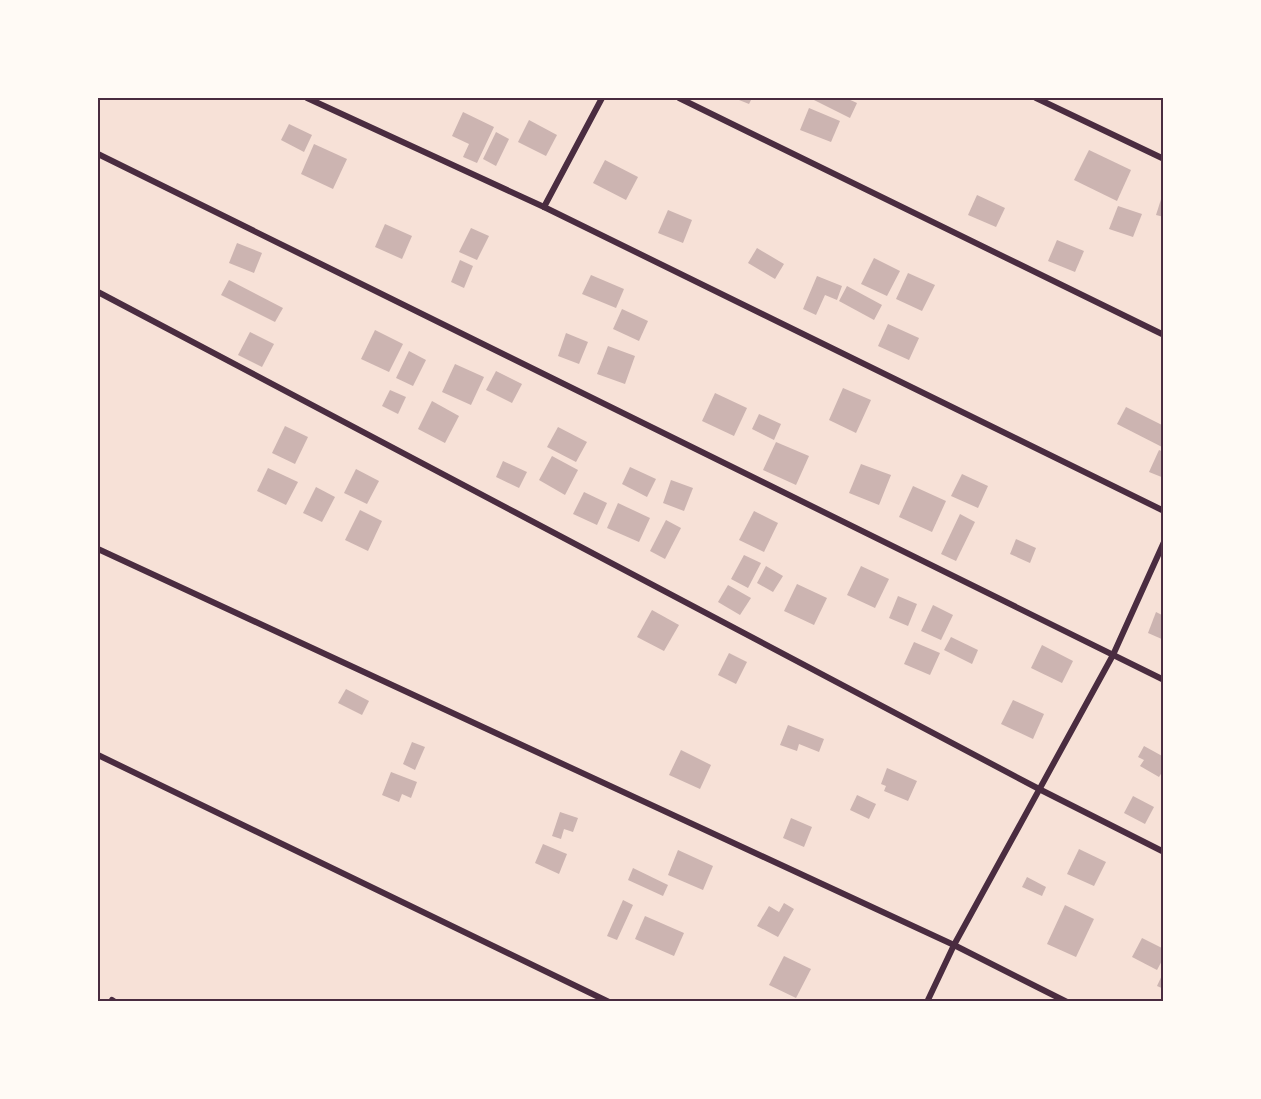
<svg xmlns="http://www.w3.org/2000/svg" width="1261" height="1099" viewBox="0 0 1261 1099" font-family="Raleway,sans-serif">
<rect width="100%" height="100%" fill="#f7e1d7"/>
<g fill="#ccb4b1">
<path d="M 734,98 L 752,98 L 749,104 Z"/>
<path d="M 810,98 L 846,98 L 857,103 L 850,118 Z"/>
<path d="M 809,108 L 840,121 L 831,142 L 800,130 Z"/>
<path d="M 463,112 L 494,127 L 477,163 L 463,157 L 469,144 L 452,136 Z"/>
<path d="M 529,120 L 557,135 L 546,156 L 518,142 Z"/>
<path d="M 289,124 L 312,135 L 304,152 L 281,140 Z"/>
<path d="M 496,132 L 509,139 L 496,166 L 483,159 Z"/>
<path d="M 314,144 L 347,159 L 333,189 L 301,174 Z"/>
<path d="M 1089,150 L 1131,170 L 1117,201 L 1074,180 Z"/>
<path d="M 605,160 L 638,177 L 626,200 L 593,183 Z"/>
<path d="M 1164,190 L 1164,217 L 1156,215 Z"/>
<path d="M 977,195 L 1005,208 L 996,227 L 968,215 Z"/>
<path d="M 1118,206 L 1142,214 L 1133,237 L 1109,229 Z"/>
<path d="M 668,210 L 692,220 L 683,243 L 658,233 Z"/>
<path d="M 385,224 L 412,236 L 402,259 L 375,247 Z"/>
<path d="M 471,228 L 489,236 L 477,260 L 459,252 Z"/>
<path d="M 1057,240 L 1084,251 L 1075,272 L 1048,261 Z"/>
<path d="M 237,243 L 262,253 L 254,273 L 229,263 Z"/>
<path d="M 757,248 L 784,264 L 775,279 L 748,263 Z"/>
<path d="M 874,258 L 900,271 L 887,296 L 861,284 Z"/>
<path d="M 460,260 L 473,266 L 464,288 L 451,282 Z"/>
<path d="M 908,273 L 935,285 L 922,311 L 896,299 Z"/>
<path d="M 591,275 L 624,289 L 616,308 L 582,294 Z"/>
<path d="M 817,276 L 842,286 L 837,300 L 825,295 L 816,315 L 803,309 Z"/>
<path d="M 229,280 L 283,308 L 275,322 L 221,295 Z"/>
<path d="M 847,286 L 882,305 L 874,320 L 839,301 Z"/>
<path d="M 622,309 L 648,321 L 639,341 L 613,329 Z"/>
<path d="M 888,324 L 919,338 L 909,360 L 878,346 Z"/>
<path d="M 375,330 L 403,344 L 389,372 L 361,359 Z"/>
<path d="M 250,332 L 274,344 L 262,367 L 238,355 Z"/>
<path d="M 566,333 L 588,342 L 579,364 L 558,356 Z"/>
<path d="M 608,346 L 635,356 L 625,384 L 597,374 Z"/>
<path d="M 409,351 L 426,360 L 413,386 L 396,378 Z"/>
<path d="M 455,364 L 484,377 L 471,405 L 442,392 Z"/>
<path d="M 496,371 L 522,384 L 512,403 L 486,390 Z"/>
<path d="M 843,388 L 871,400 L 856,433 L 829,420 Z"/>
<path d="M 390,390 L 406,397 L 398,414 L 382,406 Z"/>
<path d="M 715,393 L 747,408 L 734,436 L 702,421 Z"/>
<path d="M 432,401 L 459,416 L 445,443 L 418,429 Z"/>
<path d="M 1126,407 L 1164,426 L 1164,448 L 1117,424 Z"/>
<path d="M 759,414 L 781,424 L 774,440 L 752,429 Z"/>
<path d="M 285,426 L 308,437 L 295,464 L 272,453 Z"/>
<path d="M 558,427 L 587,442 L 576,462 L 547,447 Z"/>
<path d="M 776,442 L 809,456 L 796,485 L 763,470 Z"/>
<path d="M 1159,450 L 1164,452 L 1164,478 L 1149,472 Z"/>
<path d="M 552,456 L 578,470 L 565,495 L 539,480 Z"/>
<path d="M 503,461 L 527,472 L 519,488 L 496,477 Z"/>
<path d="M 861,464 L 891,475 L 879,505 L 849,493 Z"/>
<path d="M 630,467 L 656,479 L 647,497 L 622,484 Z"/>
<path d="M 268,468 L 298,482 L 286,505 L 257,491 Z"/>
<path d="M 356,469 L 379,481 L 367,504 L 344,493 Z"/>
<path d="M 962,474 L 988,486 L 978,508 L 951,496 Z"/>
<path d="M 671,480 L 693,488 L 684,511 L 663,503 Z"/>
<path d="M 913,486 L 946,501 L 932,532 L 899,517 Z"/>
<path d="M 316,487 L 335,497 L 322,522 L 303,513 Z"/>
<path d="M 584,492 L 607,503 L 597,525 L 573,514 Z"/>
<path d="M 618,503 L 650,518 L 639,542 L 607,528 Z"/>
<path d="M 360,510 L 382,521 L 368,551 L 345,540 Z"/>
<path d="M 754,511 L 778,523 L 764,552 L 739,540 Z"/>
<path d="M 960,514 L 975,522 L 956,561 L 941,554 Z"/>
<path d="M 666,520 L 681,528 L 665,559 L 650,551 Z"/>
<path d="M 1016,539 L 1036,548 L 1030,563 L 1010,554 Z"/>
<path d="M 744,555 L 761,563 L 748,588 L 731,579 Z"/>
<path d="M 766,566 L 783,576 L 773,592 L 757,583 Z"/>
<path d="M 861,566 L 889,579 L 875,608 L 847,595 Z"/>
<path d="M 797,584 L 827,598 L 814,625 L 784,611 Z"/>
<path d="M 728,585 L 751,598 L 740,615 L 718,602 Z"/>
<path d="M 898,596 L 917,604 L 908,626 L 889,618 Z"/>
<path d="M 933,605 L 953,615 L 941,640 L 921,631 Z"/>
<path d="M 652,610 L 679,625 L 664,651 L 637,637 Z"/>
<path d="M 1156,612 L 1164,616 L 1164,640 L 1148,633 Z"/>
<path d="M 951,637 L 978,650 L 972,664 L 944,650 Z"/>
<path d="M 914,642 L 940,653 L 930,675 L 904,664 Z"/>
<path d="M 1042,645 L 1073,661 L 1062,683 L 1031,668 Z"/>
<path d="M 729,653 L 747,662 L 736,684 L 718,675 Z"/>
<path d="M 346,689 L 369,701 L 362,715 L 338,703 Z"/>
<path d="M 1013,700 L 1044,714 L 1033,739 L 1001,724 Z"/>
<path d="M 788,725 L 824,739 L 819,752 L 799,744 L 797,751 L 780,745 Z"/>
<path d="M 412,742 L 425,747 L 415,770 L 403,764 Z"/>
<path d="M 1144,746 L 1164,757 L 1164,769 L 1159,777 L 1140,766 L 1144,760 L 1138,757 Z"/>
<path d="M 681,750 L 711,765 L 700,789 L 669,775 Z"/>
<path d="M 887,768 L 917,781 L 908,801 L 884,791 L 886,786 L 881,784 Z"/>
<path d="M 391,772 L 417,782 L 411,798 L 402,794 L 399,802 L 382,795 Z"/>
<path d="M 857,795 L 876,804 L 869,819 L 850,810 Z"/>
<path d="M 1133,796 L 1154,807 L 1145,824 L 1124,813 Z"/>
<path d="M 560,812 L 578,818 L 573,832 L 564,829 L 561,839 L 552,836 Z"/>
<path d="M 791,818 L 812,827 L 804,847 L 783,838 Z"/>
<path d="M 543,844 L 567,854 L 559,874 L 535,863 Z"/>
<path d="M 1079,849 L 1106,862 L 1094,886 L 1067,874 Z"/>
<path d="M 678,850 L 713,866 L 703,890 L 668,875 Z"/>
<path d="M 633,868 L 668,885 L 663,896 L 628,880 Z"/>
<path d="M 1027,877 L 1046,887 L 1042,896 L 1022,887 Z"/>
<path d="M 623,900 L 633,905 L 617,940 L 607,936 Z"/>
<path d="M 784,903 L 794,909 L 778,937 L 757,926 L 769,906 L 779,912 Z"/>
<path d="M 1065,905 L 1094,919 L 1076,957 L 1047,944 Z"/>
<path d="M 645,916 L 684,933 L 674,956 L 635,939 Z"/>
<path d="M 1142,938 L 1164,949 L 1164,957 L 1157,970 L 1132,957 Z"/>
<path d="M 784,956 L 811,969 L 796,998 L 769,985 Z"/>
<path d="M 1164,971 L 1164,989 L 1157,986 Z"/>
</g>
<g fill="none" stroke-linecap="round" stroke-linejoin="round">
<g stroke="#4a2c40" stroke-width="6">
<path d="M 307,98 L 544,207 L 1164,511"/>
<path d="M 679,98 L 1164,335"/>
<path d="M 1036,98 L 1164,159"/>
<path d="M 98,154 L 1164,680"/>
<path d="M 544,207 L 602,98"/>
<path d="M 98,292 L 1041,790 L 1164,852"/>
<path d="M 98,549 L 954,945 L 1067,1002"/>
<path d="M 98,755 L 609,1002"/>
<path d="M 112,1000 L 115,1002"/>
<path d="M 927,1002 L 954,945 L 1113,655 L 1164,542"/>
</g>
</g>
<rect width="1261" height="1099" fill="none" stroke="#fffaf5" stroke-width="198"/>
<rect x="99" y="99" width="1063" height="901" fill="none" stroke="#4a2c40" stroke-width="2"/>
</svg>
